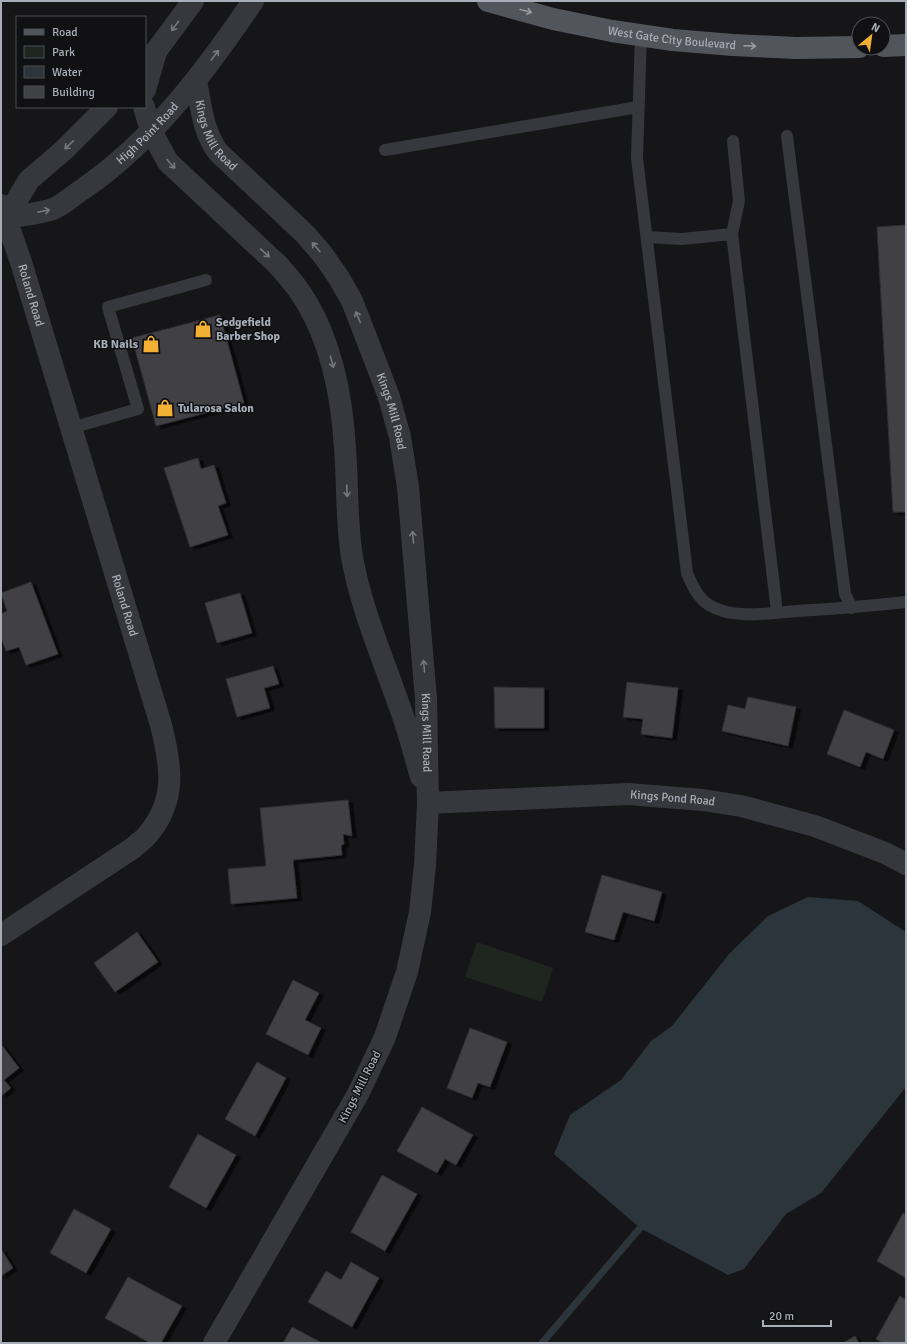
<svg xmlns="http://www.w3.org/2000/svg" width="907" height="1344" viewBox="0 0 907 1344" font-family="Signika,sans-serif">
<defs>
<filter id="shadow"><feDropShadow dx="4.5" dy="2.5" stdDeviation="0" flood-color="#0009"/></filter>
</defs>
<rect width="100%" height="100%" fill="#161618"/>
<path fill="#1e261f" d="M 477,942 L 553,968 L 542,1002 L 465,977 Z"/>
<path fill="#2c353c" d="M 808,897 L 858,901 L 906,932 L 906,1087 L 821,1193 L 786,1214 L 744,1269 L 728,1275 L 640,1228 L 554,1154 L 570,1115 L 621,1080 L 651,1041 L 672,1026 L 729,954 L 768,916 Z"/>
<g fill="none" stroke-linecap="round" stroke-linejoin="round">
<path stroke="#2c353c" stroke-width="7" d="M 542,1343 L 640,1228"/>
</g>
<g fill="#404145" stroke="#303034" filter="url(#shadow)">
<path d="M 906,225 L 906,512 L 893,512 L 877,227 Z"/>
<path d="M 220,315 L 244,403 L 156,426 L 132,338 Z"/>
<path d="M 198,458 L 201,469 L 214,465 L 226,503 L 218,506 L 228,535 L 190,547 L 164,468 Z"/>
<path d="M 31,582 L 58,654 L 26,665 L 19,647 L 6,651 L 1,638 L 1,614 L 7,611 L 1,593 Z"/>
<path d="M 240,593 L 252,633 L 217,643 L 205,603 Z"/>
<path d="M 273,666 L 279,684 L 264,688 L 270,708 L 237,717 L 226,679 Z"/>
<path d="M 627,682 L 678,688 L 672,738 L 641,734 L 643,719 L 623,717 Z"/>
<path d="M 494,687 L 544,688 L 544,728 L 495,728 Z"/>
<path d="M 748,697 L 796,707 L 788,746 L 722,731 L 728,705 L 745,709 Z"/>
<path d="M 844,710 L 894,730 L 883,759 L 866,752 L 860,767 L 827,754 Z"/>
<path d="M 348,800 L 352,836 L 343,834 L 344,844 L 341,846 L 342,855 L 293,860 L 297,898 L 231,904 L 228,869 L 266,866 L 260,808 Z"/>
<path d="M 602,875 L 662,892 L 654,921 L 623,912 L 614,940 L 585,932 Z"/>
<path d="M 137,932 L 158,962 L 115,992 L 94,963 Z"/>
<path d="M 293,980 L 319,993 L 305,1020 L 321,1028 L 308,1055 L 266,1034 Z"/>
<path d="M 470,1028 L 507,1042 L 490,1087 L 478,1083 L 472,1098 L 447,1088 Z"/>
<path d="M 1,1044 L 19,1068 L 4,1080 L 11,1088 L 1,1096 Z"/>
<path d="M 257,1062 L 286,1078 L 255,1136 L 225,1119 Z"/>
<path d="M 422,1107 L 473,1135 L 456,1165 L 445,1159 L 437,1173 L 397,1151 Z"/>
<path d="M 198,1134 L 236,1155 L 206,1208 L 169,1187 Z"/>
<path d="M 382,1175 L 417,1194 L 385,1251 L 351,1232 Z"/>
<path d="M 74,1209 L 111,1229 L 86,1273 L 50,1253 Z"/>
<path d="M 903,1213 L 906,1215 L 906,1278 L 877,1261 Z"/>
<path d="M 1,1249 L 13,1268 L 1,1276 Z"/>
<path d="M 351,1262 L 379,1278 L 352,1327 L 308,1302 L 326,1271 L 341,1280 Z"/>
<path d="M 128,1277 L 182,1306 L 161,1343 L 150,1343 L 105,1318 Z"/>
<path d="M 900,1296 L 906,1300 L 906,1343 L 883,1343 L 876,1339 Z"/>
<path d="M 292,1327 L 322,1343 L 283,1343 Z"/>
<path d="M 855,1336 L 859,1343 L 843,1343 Z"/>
</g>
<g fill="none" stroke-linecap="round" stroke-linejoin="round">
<g stroke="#37383d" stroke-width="12">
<path d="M 641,35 L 637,158 L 687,573 C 692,585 698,598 709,605 C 733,620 770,613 797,611 C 833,609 869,606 906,602"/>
<path d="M 787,136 L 845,594 L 852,608"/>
<path d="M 385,150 L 638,107"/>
<path d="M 732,234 L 739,201 L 733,141"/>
<path d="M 647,237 L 682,239 L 732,234 L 777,612"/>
<path d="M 71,428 L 138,409 L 108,307 L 206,280"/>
</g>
<g stroke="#37383d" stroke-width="22">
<path id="s1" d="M 196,81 C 201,106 203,132 218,152 L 305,234 L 323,255 L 339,278 L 352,301 L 361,324 L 389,397 L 400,437 L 408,487 L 426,699 L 428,803 L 425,865 L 420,912 L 407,972 L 385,1037 L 358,1094 L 214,1343"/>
<path d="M 151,131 L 168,162 L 278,265 C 289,277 299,289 307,303 C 333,347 342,398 345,448 C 348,485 346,521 352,557 C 361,608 382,656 399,705 C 408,728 414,753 421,777"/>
<path id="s2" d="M 1,205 L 21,262 L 161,725 C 171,765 177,799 149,833 C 145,839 138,843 133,848 L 1,935"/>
<path id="s3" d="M 428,803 L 628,794 L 703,800 L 741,806 L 815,826 L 885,853 L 906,864"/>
</g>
<g stroke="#37383d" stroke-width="22">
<path d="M 145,64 L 157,50 L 193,1"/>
<path d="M 145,90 L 156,52"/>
<path d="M 144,107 L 151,131"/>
<path d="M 6,218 L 29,180 L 64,150 L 107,107"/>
<path id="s4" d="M 1,221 L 6,218 C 21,215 38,214 53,209 C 62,206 75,194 83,189 C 154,140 205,72 253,1"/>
</g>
<g stroke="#53555c" stroke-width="22">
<path id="s5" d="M 488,1 L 553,19 L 612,31 L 673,40 L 733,45 L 796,48 L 859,47"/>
<path d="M 883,46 L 906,45"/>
</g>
</g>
<defs><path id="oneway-shaft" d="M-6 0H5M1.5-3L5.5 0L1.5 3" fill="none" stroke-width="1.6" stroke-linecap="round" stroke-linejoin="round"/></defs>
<g stroke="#979ba6">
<use href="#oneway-shaft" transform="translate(526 11) rotate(15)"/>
<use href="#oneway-shaft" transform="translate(750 46) rotate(2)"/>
</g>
<g stroke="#757881">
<use href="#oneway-shaft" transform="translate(175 26) rotate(127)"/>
<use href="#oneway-shaft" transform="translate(215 55) rotate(-53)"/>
<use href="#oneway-shaft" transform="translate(69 145) rotate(136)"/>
<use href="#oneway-shaft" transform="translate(171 164) rotate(48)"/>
<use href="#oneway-shaft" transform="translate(44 211) rotate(-11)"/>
<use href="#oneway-shaft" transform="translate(316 247) rotate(-131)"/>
<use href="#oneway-shaft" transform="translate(265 253) rotate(43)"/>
<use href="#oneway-shaft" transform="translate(358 317) rotate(-113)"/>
<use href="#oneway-shaft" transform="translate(332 362) rotate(75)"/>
<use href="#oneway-shaft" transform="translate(347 491) rotate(88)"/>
<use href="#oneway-shaft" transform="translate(413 537) rotate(-95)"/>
<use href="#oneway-shaft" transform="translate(424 666) rotate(-95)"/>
</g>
<defs>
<g id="shop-bare" transform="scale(1.38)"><path d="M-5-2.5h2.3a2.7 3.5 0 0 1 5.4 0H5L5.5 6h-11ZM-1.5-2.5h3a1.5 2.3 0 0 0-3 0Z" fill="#f2b134" stroke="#111113" stroke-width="2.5" paint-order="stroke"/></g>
</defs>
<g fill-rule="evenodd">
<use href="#shop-bare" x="203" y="329"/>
<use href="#shop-bare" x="151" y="344"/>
<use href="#shop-bare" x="165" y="408"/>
</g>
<g text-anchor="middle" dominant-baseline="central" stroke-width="3" stroke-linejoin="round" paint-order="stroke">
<g font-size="12" fill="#a8adb8" stroke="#111113">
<text stroke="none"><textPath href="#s5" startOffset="188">West Gate City Boulevard</textPath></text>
<text stroke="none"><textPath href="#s4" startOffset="175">High Point Road</textPath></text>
<text stroke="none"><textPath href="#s1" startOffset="59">Kings Mill Road</textPath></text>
<text stroke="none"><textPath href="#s2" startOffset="95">Roland Road</textPath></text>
<text stroke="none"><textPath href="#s1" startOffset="394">Kings Mill Road</textPath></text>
<text stroke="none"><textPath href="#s2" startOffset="419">Roland Road</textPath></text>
<text stroke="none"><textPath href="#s1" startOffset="718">Kings Mill Road</textPath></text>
<text stroke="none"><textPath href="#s3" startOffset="245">Kings Pond Road</textPath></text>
<text transform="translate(360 1087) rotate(-63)">Kings Mill Road</text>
</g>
<g font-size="12" font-weight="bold" fill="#a8adb8" stroke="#111113" text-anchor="start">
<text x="216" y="322">Sedgefield<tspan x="216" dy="14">Barber Shop</tspan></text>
<text x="138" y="344" text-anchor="end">KB Nails</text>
<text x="178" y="408">Tularosa Salon</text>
</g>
</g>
<rect width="907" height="1344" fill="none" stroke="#a8adb8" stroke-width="4"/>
<rect x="16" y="16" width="130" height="92" fill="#111113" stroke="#4d4f55"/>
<rect x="24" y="29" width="20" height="6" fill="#53555c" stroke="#4d4f55"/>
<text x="52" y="36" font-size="12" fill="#a8adb8">Road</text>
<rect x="24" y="46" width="20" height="12" fill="#1e261f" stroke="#4d4f55"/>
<text x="52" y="56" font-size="12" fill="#a8adb8">Park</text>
<rect x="24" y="66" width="20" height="12" fill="#2c353c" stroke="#4d4f55"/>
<text x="52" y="76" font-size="12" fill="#a8adb8">Water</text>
<rect x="24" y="86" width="20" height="12" fill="#404145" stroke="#4d4f55"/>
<text x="52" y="96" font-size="12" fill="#a8adb8">Building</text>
<g transform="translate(871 36) rotate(29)"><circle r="19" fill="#111113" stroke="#4d4f55"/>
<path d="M0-3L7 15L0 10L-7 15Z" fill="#f2b134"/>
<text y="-6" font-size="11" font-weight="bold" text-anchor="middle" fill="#a8adb8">N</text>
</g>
<path d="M763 1320v6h68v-6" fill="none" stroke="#a8adb8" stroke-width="2"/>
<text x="769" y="1320" font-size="12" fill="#a8adb8" stroke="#111113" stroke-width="3" paint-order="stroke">20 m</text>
</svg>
